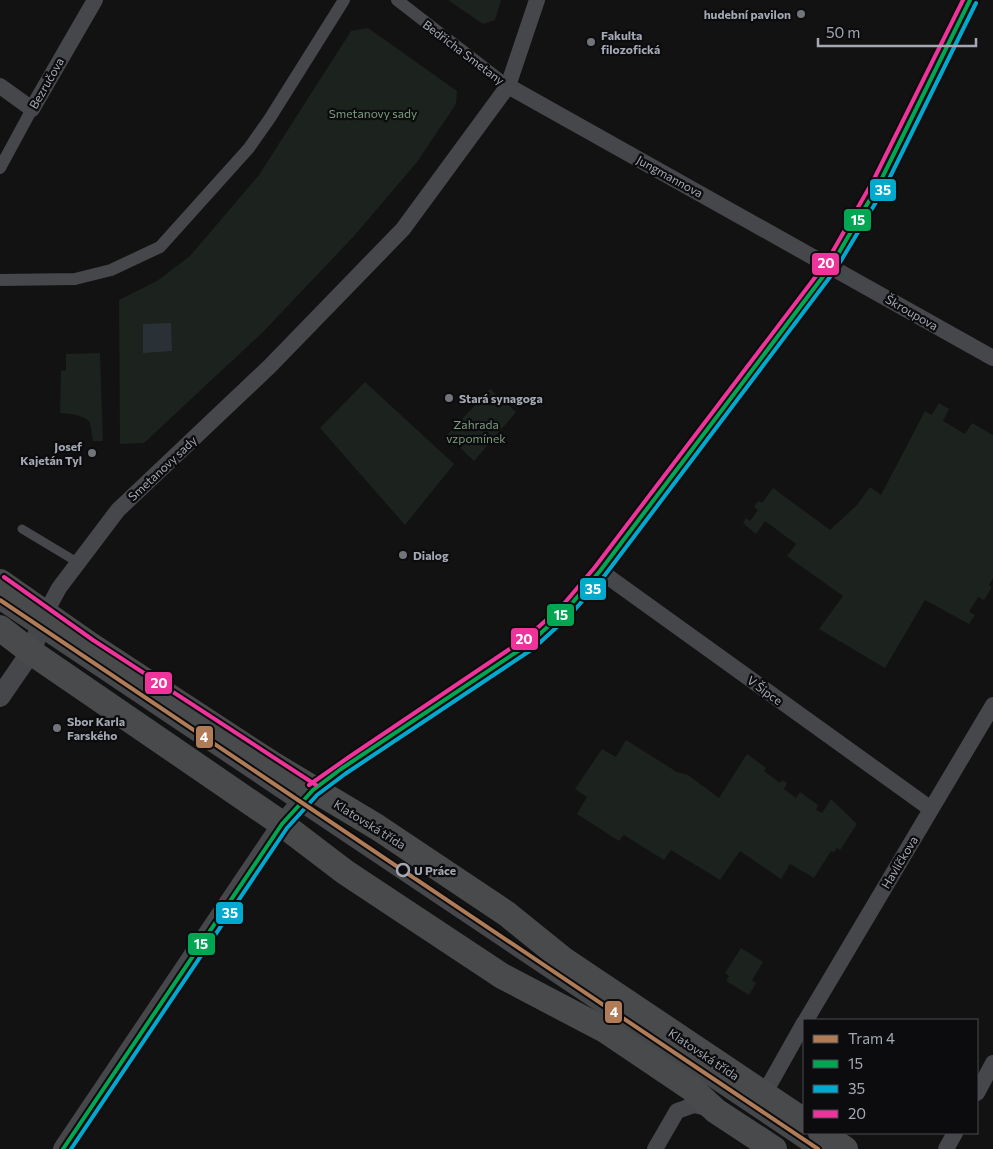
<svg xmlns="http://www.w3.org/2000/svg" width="993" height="1149" viewBox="0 0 993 1149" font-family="Commissioner,sans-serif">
<rect width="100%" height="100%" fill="#121212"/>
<g fill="#1c221d">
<path d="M 448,0 L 501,0 L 495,20 L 483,24 Z"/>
<path d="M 368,28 L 457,91 L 456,104 L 417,162 L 354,236 L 263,332 L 144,443 L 120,444 L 119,300 L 157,281 L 190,256 L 259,175 L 351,31 Z"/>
<path d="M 100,353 L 103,441 L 93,441 L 90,422 C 81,414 71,414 60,413 L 61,371 L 66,370 L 66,354 Z"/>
<path d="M 365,382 L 454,464 L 405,525 L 320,428 Z"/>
<path d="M 490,389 L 516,412 L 474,461 L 447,435 Z"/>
<path d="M 939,403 L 949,409 L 943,421 L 965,434 L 972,423 L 993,435 L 993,578 L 989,585 L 992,587 L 984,600 L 978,597 L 969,612 L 975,615 L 969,624 L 925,600 L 885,668 L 819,629 L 843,596 L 787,556 L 796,544 L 765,521 L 756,534 L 743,523 L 746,518 L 750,521 L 758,510 L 754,507 L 758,501 L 762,503 L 773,488 L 830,530 L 857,505 L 870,487 L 881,495 L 925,411 L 932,415 Z"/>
<path d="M 626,740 L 677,772 L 688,775 L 719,798 L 747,754 L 766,768 L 764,771 L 780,783 L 782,780 L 787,783 L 784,789 L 796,798 L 800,792 L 818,805 L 816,810 L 822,813 L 831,799 L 857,824 L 840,850 L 837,848 L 834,852 L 831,851 L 814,878 L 790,864 L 781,879 L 740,851 L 720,880 L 671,850 L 664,860 L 624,835 L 619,841 L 577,814 L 587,797 L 575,789 L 602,749 L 616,757 Z"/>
<path d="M 741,948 L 763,962 L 752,980 L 756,983 L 749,995 L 726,981 L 729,976 L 725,973 Z"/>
</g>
<path fill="#2a3136" d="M 171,323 L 172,351 L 143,353 L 143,324 Z"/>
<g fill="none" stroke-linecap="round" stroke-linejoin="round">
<g stroke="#46474b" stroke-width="9">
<path d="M 22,529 L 77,562"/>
<path d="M 0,606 L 810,1149"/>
</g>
<g stroke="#46474b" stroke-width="12">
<path d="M 397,0 L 508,86"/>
<path d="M 0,168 L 32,109"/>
<path d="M 0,280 L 75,279 L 111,270 L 160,247 L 249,148 L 270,118 L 344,0"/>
</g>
<g stroke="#46474b" stroke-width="16">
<path d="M 0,86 L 32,109 L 95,0"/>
<path d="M 508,86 L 993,358"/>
<path d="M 600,571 L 931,809"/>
<path d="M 45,614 L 59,588 L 118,510 L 270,366 L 403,229 L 508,86 L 537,0"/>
<path d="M 313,790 L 352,762 L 530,643 L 566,610 L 600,571 L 831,266"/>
<path d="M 806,1020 L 993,705"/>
<path d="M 977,1093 L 993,1063"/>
<path d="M 764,1094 L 804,1023"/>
<path d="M 655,1149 L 677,1111 L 694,1105 L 711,1109"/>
<path d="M 946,1149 L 955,1133"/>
</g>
<g stroke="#46474b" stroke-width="20">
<path d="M 0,697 L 31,652 L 45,614"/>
<path d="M 63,1149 L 282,824 L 313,790"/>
</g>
<g stroke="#494a4c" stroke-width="26">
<path d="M 0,582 L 90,645 L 272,764 L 377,827 L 507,914 L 564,960 L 804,1121"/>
<path d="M 0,628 L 31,652 L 282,824 L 345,872 L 502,976 L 605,1030 L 691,1088 L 716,1111 L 774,1149"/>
<path d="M 821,1133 L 845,1149"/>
</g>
<g stroke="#0c0c0e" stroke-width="8">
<path id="bus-1" d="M 63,1149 L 282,824 L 313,790 L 341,769 L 530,643 L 566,610 L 600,571 L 831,266 L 879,184 L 970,0"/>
</g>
<g stroke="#0c0c0e" stroke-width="8">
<path id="bus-2" d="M 71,1149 L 287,828 L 317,795 L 345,774 L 534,648 L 571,614 L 605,575 L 836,269 L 885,187 L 976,3"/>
</g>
<g stroke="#0c0c0e" stroke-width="8">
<g id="bus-3">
<path d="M 4,577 L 93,640 L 316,785"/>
<path d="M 309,785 L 349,757 L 526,638 L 562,606 L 595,567 L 826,263 L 873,181 L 963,0"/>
</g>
</g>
<use href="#bus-1" stroke="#00a651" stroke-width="4"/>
<use href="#bus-2" stroke="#00a9ce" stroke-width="4"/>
<use href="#bus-3" stroke="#ef339a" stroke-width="4"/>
<g stroke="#0c0c0e" stroke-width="8">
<path id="tram-1" d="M 0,600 L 818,1149"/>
</g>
<use href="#tram-1" stroke="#b07c57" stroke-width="4"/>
</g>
<g fill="#71747a" stroke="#0c0c0e" stroke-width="2">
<circle cx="801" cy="14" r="5"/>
<circle cx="591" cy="42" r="5"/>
<circle cx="449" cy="398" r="5"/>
<circle cx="92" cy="453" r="5"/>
<circle cx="403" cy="555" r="5"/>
<circle cx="57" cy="728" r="5"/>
</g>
<circle fill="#0c0c0e" stroke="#a4a8b2" stroke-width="2.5" cx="403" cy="870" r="6"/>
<g text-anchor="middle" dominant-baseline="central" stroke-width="4.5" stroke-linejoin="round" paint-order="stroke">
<g font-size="12" font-weight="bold" fill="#a4a8b2" stroke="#0c0c0e" text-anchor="start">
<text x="791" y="14" text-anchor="end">hudební pavilon</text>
<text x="601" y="35">Fakulta<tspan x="601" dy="14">filozofická</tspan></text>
<text x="459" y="398">Stará synagoga</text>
<text x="82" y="446" text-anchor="end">Josef<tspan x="82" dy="14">Kajetán Tyl</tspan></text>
<text x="413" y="555">Dialog</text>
<text x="67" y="721">Sbor Karla<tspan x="67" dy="14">Farského</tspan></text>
</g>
<g font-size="12" fill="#a4a8b2" stroke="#0c0c0e">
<text transform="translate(464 52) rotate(37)">Bedřicha Smetany</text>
<text transform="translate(46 83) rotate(-60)">Bezručova</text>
<text transform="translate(670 176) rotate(29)">Jungmannova</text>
<text transform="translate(912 312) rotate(30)">Škroupova</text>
<text transform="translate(162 468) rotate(-43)">Smetanovy sady</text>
<text transform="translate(765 690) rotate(36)">V Šipce</text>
<text transform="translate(370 824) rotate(32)">Klatovská třída</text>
<text transform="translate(899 862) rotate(-59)">Havlíčkova</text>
<text transform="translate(704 1054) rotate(34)">Klatovská třída</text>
</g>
<g font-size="12" fill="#7c9c7e" stroke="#0c0c0e">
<text x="373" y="113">Smetanovy sady</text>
<text x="476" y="424">Zahrada<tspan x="476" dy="14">vzpomínek</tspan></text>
</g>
<g font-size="12" font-weight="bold" fill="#a4a8b2" stroke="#0c0c0e" text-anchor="start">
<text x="414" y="870">U Práce</text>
</g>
</g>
<g stroke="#0c0c0e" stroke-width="2">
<rect x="869" y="178" width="28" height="24" rx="5" fill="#00a9ce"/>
<rect x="843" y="208" width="29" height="24" rx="5" fill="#00a651"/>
<rect x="811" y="252" width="29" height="24" rx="5" fill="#ef339a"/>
<rect x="579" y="577" width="28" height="24" rx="5" fill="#00a9ce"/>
<rect x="546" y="603" width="29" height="24" rx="5" fill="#00a651"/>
<rect x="510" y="627" width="29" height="24" rx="5" fill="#ef339a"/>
<rect x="144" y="671" width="29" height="24" rx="5" fill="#ef339a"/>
<rect x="195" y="725" width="19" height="24" rx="5" fill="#b07c57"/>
<rect x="215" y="901" width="29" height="24" rx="5" fill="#00a9ce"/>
<rect x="187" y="932" width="29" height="24" rx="5" fill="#00a651"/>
<rect x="604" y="1000" width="19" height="24" rx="5" fill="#b07c57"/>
</g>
<g font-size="14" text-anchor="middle" font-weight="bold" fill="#fff">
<text x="883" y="195">35</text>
<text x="858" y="225">15</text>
<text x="826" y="268">20</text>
<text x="593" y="594">35</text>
<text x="561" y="620">15</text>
<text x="524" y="644">20</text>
<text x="159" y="688">20</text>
<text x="204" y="742">4</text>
<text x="230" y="918">35</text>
<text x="201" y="949">15</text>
<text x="614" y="1017">4</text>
</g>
<rect x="803" y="1019" width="175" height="115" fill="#0c0c0e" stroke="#494a50"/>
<rect x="813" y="1035" width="25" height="8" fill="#b07c57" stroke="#494a50"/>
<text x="848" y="1044" font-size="15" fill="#a4a8b2">Tram 4</text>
<rect x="813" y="1060" width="25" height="8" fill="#00a651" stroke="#494a50"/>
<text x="848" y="1069" font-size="15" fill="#a4a8b2">15</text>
<rect x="813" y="1085" width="25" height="8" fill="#00a9ce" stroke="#494a50"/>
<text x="848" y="1094" font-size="15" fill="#a4a8b2">35</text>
<rect x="813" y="1110" width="25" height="8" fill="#ef339a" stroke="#494a50"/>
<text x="848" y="1119" font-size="15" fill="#a4a8b2">20</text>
<path d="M818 38v8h158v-8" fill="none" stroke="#a4a8b2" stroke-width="2.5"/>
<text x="826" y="38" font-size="15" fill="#a4a8b2" stroke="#0c0c0e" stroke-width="4" paint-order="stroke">50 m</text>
</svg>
